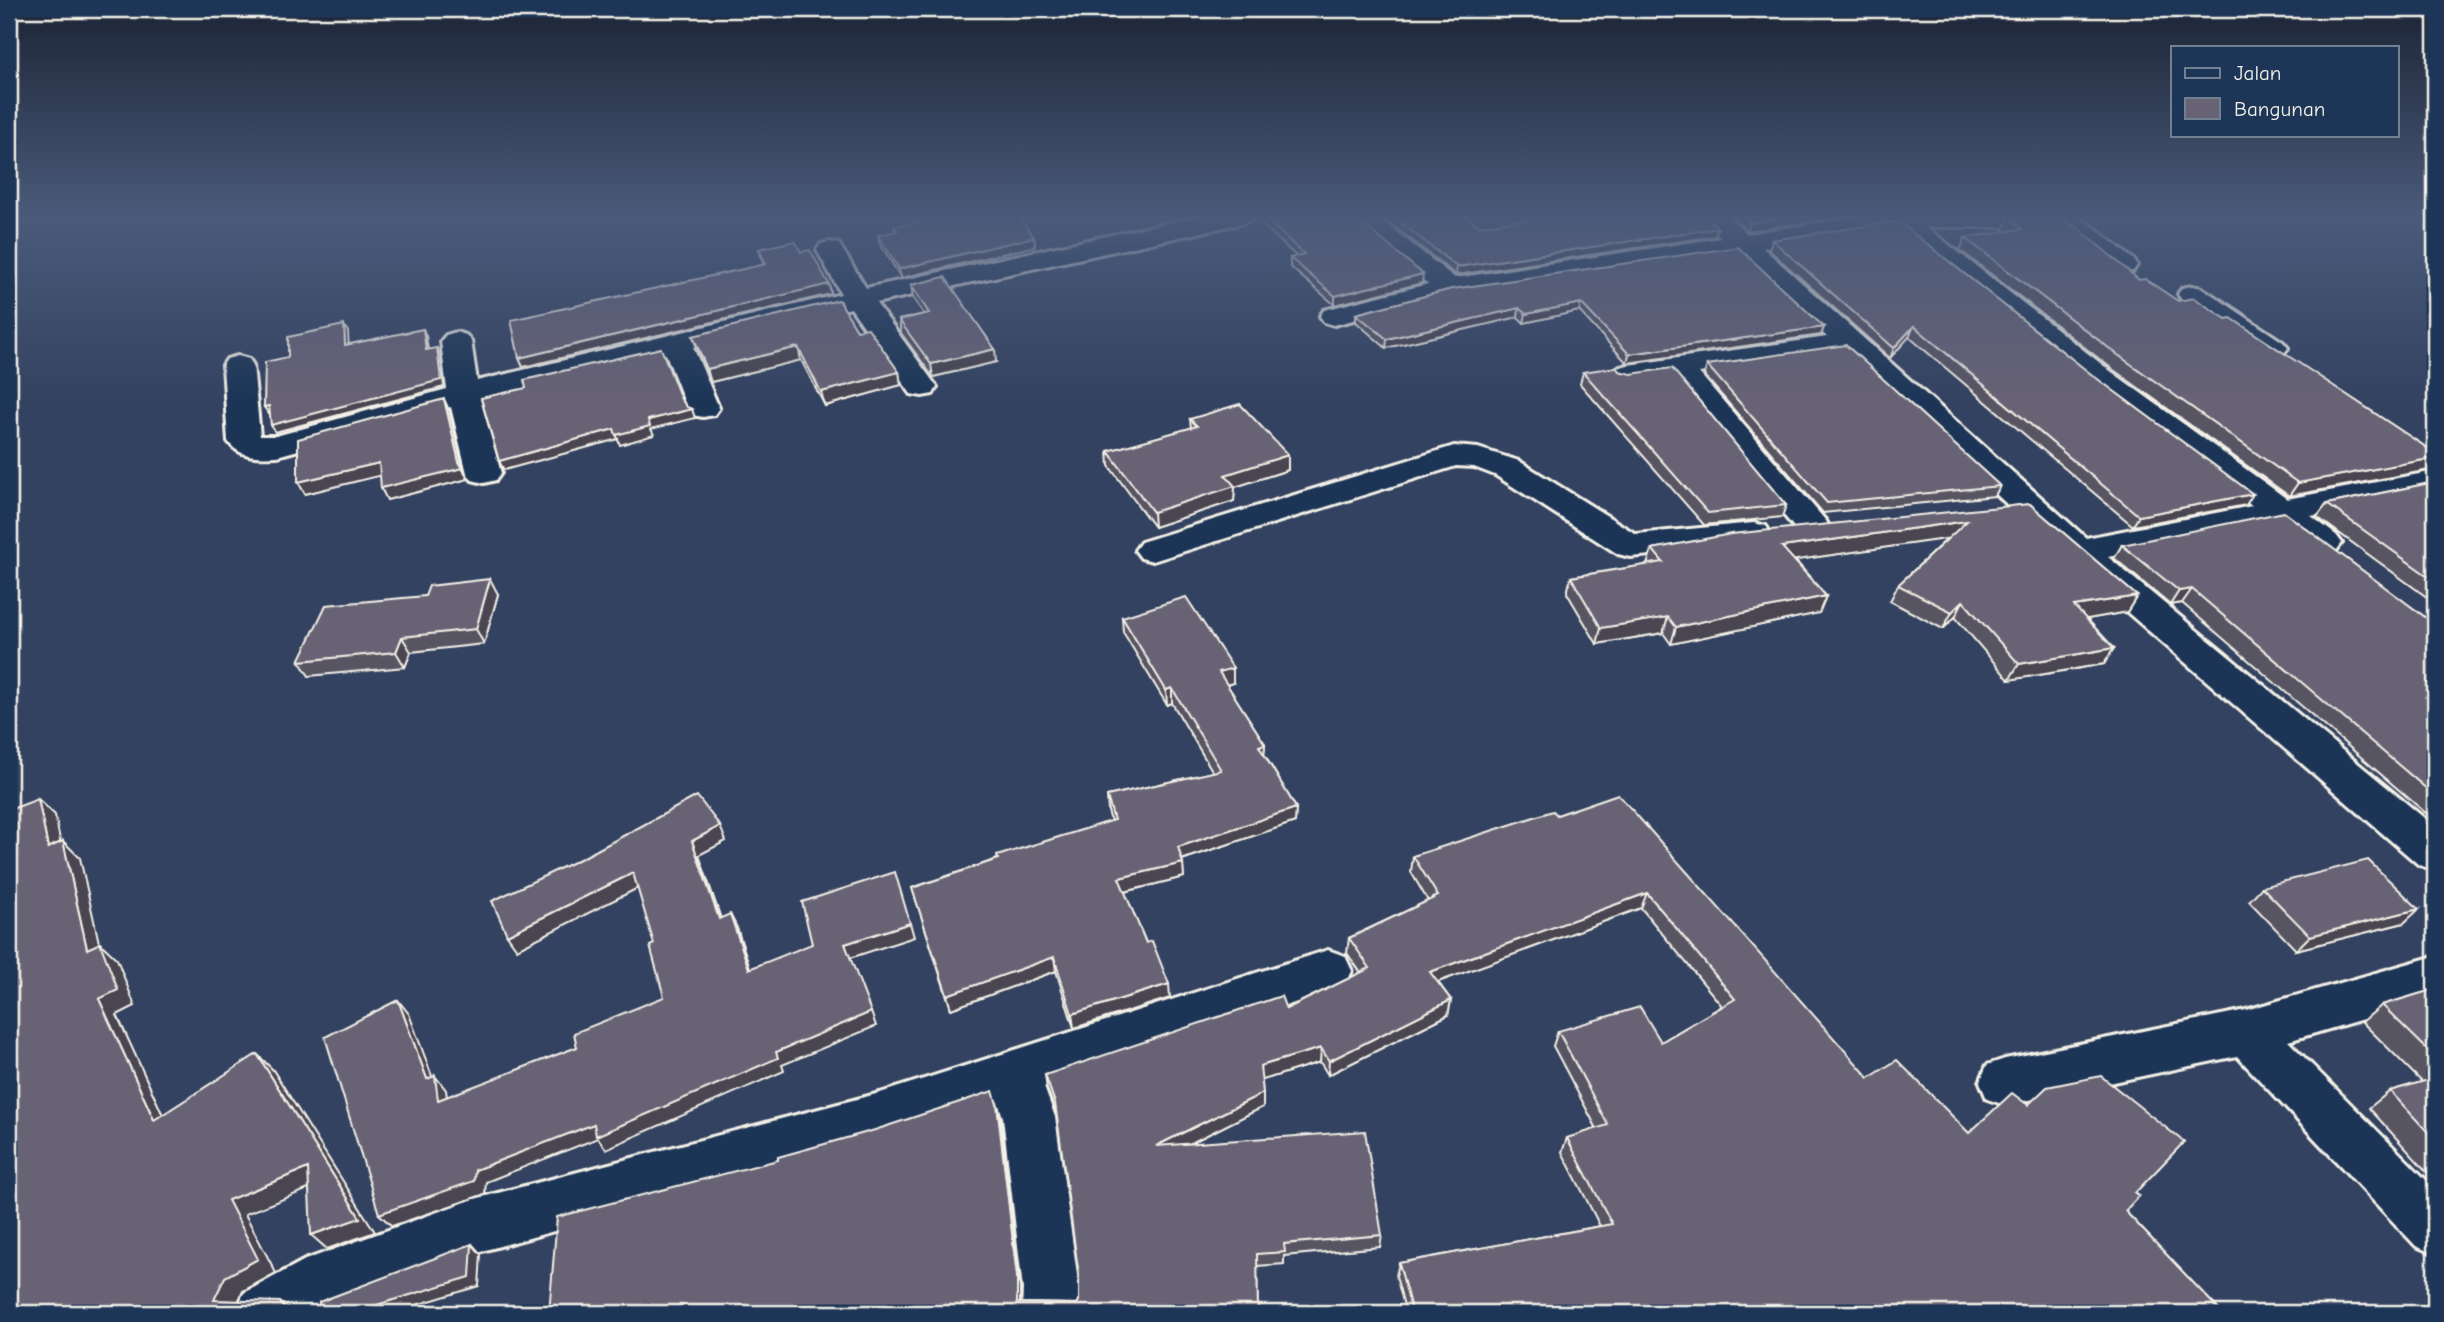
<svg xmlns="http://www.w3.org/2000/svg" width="2444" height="1322" viewBox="0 0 2444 1322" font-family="'Comic Neue',sans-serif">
<rect width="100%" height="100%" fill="#334260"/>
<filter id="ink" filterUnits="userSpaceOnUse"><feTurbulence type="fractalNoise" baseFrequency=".0143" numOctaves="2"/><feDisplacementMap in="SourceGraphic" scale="14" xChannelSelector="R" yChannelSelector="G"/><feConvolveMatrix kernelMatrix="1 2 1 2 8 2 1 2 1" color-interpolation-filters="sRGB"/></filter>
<g filter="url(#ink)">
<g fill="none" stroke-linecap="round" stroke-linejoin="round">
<g stroke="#f4f1e8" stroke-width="6">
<g id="street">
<path d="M 1204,215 L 1256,215 L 1252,220 L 1243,223 L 876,303 L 937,387 L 933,394 L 922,396 L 911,394 L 851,308 L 693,347 L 719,408 L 714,415 L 703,417 L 692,415 L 687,408 L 666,354 L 480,399 L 501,473 L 496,480 L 484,483 L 472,480 L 467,473 L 451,407 L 277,456 C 259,457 239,458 228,441 L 223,365 L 227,359 L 238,356 L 249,359 L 253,365 L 260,436 L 276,436 L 447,389 L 441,341 L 446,335 L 456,332 L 466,335 L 471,341 L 477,381 L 841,294 L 817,250 L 821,244 L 830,242 L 839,244 L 866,288 Z"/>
<path d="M 1345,215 L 1375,215 L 1455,278 L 1721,238 L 1698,215 L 1727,215 L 1747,234 L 1871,215 L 2070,215 L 2091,225 L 2133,259 L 2137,265 L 2133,271 L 2123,273 L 2113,271 L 2073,237 L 2052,227 L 1926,227 L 2109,370 L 2287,499 L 2435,471 L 2435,491 L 2311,516 L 2336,535 L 2342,543 L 2336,551 C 2311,558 2294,538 2275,523 L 2108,557 L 2435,827 L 2435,870 L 2419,865 L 2066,559 L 1843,352 L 1699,373 L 1826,521 L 1831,529 L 1826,537 L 1814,540 L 1802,537 L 1670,377 L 1628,383 L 1617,380 L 1613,374 L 1617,368 L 1628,365 L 1827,337 L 1736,252 L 1450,295 L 1334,325 L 1324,322 L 1320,316 L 1324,310 L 1428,284 ZM 1895,228 L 2087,382 L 2252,506 L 2086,538 L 1763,248 Z"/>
<path d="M 2192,286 L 2202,288 L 2283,342 L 2288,348 L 2283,354 L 2273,357 L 2263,354 L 2182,300 L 2178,294 L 2182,288 Z"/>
<path d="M 1454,446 L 1478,448 L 1519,461 L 1636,534 L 1754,523 L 1766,526 L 1771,534 L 1766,542 L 1754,545 L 1630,557 L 1618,554 L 1495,475 L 1474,467 L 1456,466 L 1153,561 L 1141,558 L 1135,550 L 1141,542 Z"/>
<path d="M 1328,950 L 1345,956 L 1352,971 L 1345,986 L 1044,1087 L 1055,1117 L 1079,1289 L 1079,1313 L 1022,1313 L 1023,1289 L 1003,1117 L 998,1102 L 880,1141 L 471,1254 L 340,1303 L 320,1313 L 235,1313 L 244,1293 L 305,1260 L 471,1200 L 880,1093 Z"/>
<path d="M 2435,956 L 2435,998 L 2288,1041 L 2435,1189 L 2435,1254 L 2416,1246 L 2237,1056 L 2005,1105 L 1987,1099 L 1980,1082 L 1987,1065 L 2005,1059 L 2246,1010 Z"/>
</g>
</g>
<use href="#street" fill="#1d3557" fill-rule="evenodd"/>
</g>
<g fill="#595464" stroke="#f4f1e8" stroke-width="2">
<path d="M 1256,215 L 1352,215 L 1422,283 L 1335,305 L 1290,267 L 1290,258 L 1297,257 L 1256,219 Z"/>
<path d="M 1380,215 L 1465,215 L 1479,226 L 1718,228 L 1715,236 L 1456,275 Z"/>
<path d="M 1730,215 L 1851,215 L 1748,231 Z"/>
<path d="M 2009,217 L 2139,280 L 2178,301 L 2226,319 L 2432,451 L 2435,451 L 2435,469 L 2289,496 L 2111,368 L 1960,250 L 1965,238 L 2006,232 L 2004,230 Z"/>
<path d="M 894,227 L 1034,237 L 1035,246 L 901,278 L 880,244 L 878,235 L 895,232 Z"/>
<path d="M 1772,240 L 2246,505 L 2133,526 L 1909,337 L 1890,358 L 1769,250 Z"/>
<path d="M 759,249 L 801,252 L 829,284 L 831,294 L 523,367 L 519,358 L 764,264 L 761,258 Z"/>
<path d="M 911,285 L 996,362 L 933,377 L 901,333 L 899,320 L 924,314 L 913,298 Z"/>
<path d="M 1452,289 L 1824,327 L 1821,335 L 1627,363 L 1579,311 L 1524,323 L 1518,317 L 1386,348 L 1356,322 L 1356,314 Z"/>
<path d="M 857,330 L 899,372 L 901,385 L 825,406 L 801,360 L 711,382 L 697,349 L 693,336 Z"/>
<path d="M 1707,365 L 2000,486 L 1995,496 L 1823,513 L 1704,375 Z"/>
<path d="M 1619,371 L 1786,505 L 1782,517 L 1704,525 L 1580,384 L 1583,372 Z"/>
<path d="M 1190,419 L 1288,455 L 1288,470 L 1235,487 L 1234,501 L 1154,527 L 1109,466 L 1108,451 L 1191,428 Z"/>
<path d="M 2435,482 L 2435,603 L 2317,517 L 2327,504 Z"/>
<path d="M 2030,504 L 2137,596 L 2127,612 L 2087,619 L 2114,648 L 2104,664 L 2009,680 L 1955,617 L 1943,629 L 1890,601 L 1898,585 L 1948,538 L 1795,560 L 1826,596 L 1819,613 L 1671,644 L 1663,633 L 1597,644 L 1567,593 L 1571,577 L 1647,565 L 1652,549 Z"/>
<path d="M 2122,545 L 2435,623 L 2435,821 L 2182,603 L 2170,605 L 2114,558 Z"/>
<path d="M 498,594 L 484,644 L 411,652 L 405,667 L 309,676 L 299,661 L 425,596 Z"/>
<path d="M 1122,617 L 1233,683 L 1227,685 L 1265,744 L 1264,754 L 1296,808 L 1295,822 L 1182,860 L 1184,877 L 1124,892 L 1170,998 L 1074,1028 L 1056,971 L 951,1009 L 912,888 L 1111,821 L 1108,811 L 1107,796 L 1213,772 L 1172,703 L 1167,705 L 1123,632 Z"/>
<path d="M 1557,815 L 1869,1078 L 1969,1133 L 2135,1193 L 2125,1211 L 2222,1313 L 1406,1313 L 1396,1276 L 1399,1263 L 1600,1226 L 1562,1152 L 1567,1138 L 1597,1129 L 1553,1046 L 1558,1031 L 1661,1042 L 1722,1006 L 1641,908 L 1438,982 L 1451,1000 L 1448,1015 L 1328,1075 L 1320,1062 L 1262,1080 L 1263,1107 L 1189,1144 L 1382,1235 L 1380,1247 L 1284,1256 L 1284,1264 L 1257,1266 L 1258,1313 L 549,1313 L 1000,1118 L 1020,1289 L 1020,1303 L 1077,1304 L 1079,1301 L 1079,1276 L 1057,1114 L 1047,1089 L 1045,1075 L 1286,1009 L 1361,973 L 1347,953 L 1349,938 L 1428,901 L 1411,872 L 1413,856 Z"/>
<path d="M 2262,887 L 2404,923 L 2296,950 L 2249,901 Z"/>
<path d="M 2435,989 L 2435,1181 L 2369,1108 L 2390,1091 L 2422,1082 L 2362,1022 L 2382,1005 Z"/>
</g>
<g fill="#484551" stroke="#f4f1e8" stroke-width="2">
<path d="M 1799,215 L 1851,215 L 1748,231 L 1750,223 Z"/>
<path d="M 1718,228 L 1715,236 L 1456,275 L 1457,267 Z"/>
<path d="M 1034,237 L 1035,246 L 901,278 L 899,269 Z"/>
<path d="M 1423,274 L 1422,283 L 1335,305 L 1335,296 Z"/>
<path d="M 829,284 L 831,294 L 523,367 L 519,358 Z"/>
<path d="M 1581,303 L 1579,311 L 1524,323 L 1526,314 Z"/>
<path d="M 1519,308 L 1518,317 L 1386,348 L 1387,339 Z"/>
<path d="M 344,325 L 348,332 L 349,352 L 345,345 Z"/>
<path d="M 1914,326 L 1909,337 L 1890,358 L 1894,348 Z"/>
<path d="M 1824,327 L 1821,335 L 1627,363 L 1629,354 Z"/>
<path d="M 423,329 L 426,336 L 429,357 L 426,350 Z"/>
<path d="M 798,347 L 801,360 L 711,382 L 707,369 Z"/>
<path d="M 437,348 L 440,355 L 444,387 L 275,432 L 271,425 Z"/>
<path d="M 995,349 L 996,362 L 933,377 L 931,364 Z"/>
<path d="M 899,372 L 901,385 L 825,406 L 821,392 Z"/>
<path d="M 444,399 L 449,410 L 463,469 L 468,479 L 387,500 L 381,488 L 459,462 Z"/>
<path d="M 269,406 L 273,413 L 269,414 L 264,407 Z"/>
<path d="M 692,409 L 695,418 L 651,429 L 654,435 L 620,445 L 616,435 L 648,420 Z"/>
<path d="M 614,429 L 618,439 L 504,470 L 499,461 Z"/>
<path d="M 1288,455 L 1288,470 L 1235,487 L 1234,501 L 1154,527 L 1153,512 L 1225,475 Z"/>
<path d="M 2435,458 L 2435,469 L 2289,496 L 2298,483 Z"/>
<path d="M 379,463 L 386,474 L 305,494 L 298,482 Z"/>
<path d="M 2253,494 L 2246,505 L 2133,526 L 2139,516 Z"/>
<path d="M 1967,521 L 1959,537 L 1776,563 L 1782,547 Z"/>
<path d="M 490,579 L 498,594 L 484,644 L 476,629 Z"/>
<path d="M 2192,589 L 2182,603 L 2170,605 L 2179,591 Z"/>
<path d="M 1826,596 L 1819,613 L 1671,644 L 1676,627 Z"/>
<path d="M 2137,596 L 2127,612 L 2065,623 L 2074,606 Z"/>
<path d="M 1963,601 L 1955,617 L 1943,629 L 1952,612 Z"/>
<path d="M 1668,617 L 1663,633 L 1597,644 L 1601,628 Z"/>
<path d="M 402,637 L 411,652 L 405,667 L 396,652 Z"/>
<path d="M 2114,648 L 2104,664 L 2009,680 L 2019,664 Z"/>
<path d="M 1233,668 L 1233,683 L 1219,687 L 1219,672 Z"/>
<path d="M 1172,688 L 1172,703 L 1167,705 L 1166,690 Z"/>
<path d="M 2435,695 L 2435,706 L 2426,697 Z"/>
<path d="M 1265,744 L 1264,759 L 1259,746 Z"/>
<path d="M 38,799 L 55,815 L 65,865 L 48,848 Z"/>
<path d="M 1296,808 L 1295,822 L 1178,861 L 1178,847 Z"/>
<path d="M 720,826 L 726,841 L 699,855 L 726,933 L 719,919 L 692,841 Z"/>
<path d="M 63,841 L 80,858 L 104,965 L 87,949 Z"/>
<path d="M 1183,863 L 1184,877 L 1120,893 L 1119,878 Z"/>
<path d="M 633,873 L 640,887 L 517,949 L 507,935 Z"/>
<path d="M 1647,893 L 1641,908 L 1427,986 L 1430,972 Z"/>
<path d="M 2419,909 L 2404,923 L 2296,950 L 2310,936 Z"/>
<path d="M 730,914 L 737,928 L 755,983 L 749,969 Z"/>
<path d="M 910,923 L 914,937 L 850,958 L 845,944 Z"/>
<path d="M 100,943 L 117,959 L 135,1006 L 117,1015 L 172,1135 L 154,1120 L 99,999 Z"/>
<path d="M 1054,957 L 1056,971 L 951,1009 L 947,995 Z"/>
<path d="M 1169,984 L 1170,998 L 1074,1028 L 1072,1014 Z"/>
<path d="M 398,1000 L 409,1014 L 436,1087 L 435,1076 L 446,1090 L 449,1113 L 438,1100 L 427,1079 Z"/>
<path d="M 1451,1000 L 1448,1015 L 1328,1075 L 1329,1061 Z"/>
<path d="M 871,1012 L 876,1026 L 782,1065 L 784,1071 L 606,1149 L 598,1138 L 486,1182 L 485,1194 L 392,1226 L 379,1214 L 475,1170 L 776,1052 Z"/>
<path d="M 1321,1048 L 1320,1062 L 1260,1081 L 1260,1066 Z"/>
<path d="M 257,1054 L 273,1070 L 375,1232 L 327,1249 L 311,1235 L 360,1218 Z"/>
<path d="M 1263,1093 L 1263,1107 L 1157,1160 L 1156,1146 Z"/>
<path d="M 997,1104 L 1000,1118 L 1020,1289 L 1020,1313 L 1017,1303 Z"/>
<path d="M 308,1168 L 324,1183 L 245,1214 L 276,1273 L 243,1291 L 233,1313 L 214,1300 L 228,1200 Z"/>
<path d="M 472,1244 L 481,1254 L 479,1286 L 390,1313 L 353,1313 Z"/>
<path d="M 280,1302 L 294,1313 L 286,1313 Z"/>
</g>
<g fill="#676274" stroke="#f4f1e8" stroke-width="2">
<path d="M 948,215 L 1017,215 L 1034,237 L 899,269 L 878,235 L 897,231 L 894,227 Z"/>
<path d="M 1261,215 L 1352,215 L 1423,274 L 1335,296 L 1290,258 L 1304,254 Z"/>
<path d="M 1391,215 L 1465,215 L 1479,226 L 1555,215 L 1705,215 L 1718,228 L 1457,267 Z"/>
<path d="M 1742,215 L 1799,215 L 1750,223 Z"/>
<path d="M 2009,217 L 2057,217 L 2077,227 L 2139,280 L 2145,279 L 2178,301 L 2194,298 L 2226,319 L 2231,318 L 2432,451 L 2435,451 L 2435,458 L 2298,483 L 2118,355 L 1965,238 L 2022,229 Z"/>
<path d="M 1898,221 L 2091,374 L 2253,494 L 2139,516 L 1914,326 L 1894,348 L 1772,240 Z"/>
<path d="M 795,241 L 801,252 L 810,250 L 829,284 L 519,358 L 511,320 L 766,264 L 759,249 Z"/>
<path d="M 1738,247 L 1824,327 L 1629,354 L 1581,303 L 1526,314 L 1519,308 L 1387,339 L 1356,314 L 1452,289 Z"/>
<path d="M 945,277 L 995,349 L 931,364 L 899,320 L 929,313 L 911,285 Z"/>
<path d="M 839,300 L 857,330 L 868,328 L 899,372 L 821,392 L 798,347 L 707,369 L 693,336 Z"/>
<path d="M 344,325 L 345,345 L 423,329 L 426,350 L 437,348 L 441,380 L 271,425 L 269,406 L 264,407 L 265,362 L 288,357 L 288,337 Z"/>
<path d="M 1846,345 L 2000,486 L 1827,503 L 1707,365 Z"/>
<path d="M 661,348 L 681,399 L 687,407 L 692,409 L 648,420 L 650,426 L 616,435 L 614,429 L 499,461 L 481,398 L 526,388 L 524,380 Z"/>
<path d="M 1616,367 L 1619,371 L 1631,374 L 1672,368 L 1786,505 L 1708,513 L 1583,372 Z"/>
<path d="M 444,399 L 459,462 L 463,468 L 381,488 L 379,463 L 298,482 L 298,439 Z"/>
<path d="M 1240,404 L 1288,455 L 1225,475 L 1235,486 L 1153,512 L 1108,451 L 1197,426 L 1190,419 Z"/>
<path d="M 2435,482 L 2435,581 L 2327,504 Z"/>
<path d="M 2030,504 L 2137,596 L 2074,606 L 2114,648 L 2019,664 L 1963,601 L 1952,612 L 1898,585 L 1967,521 L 1782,547 L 1826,596 L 1676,627 L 1668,617 L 1601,628 L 1571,577 L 1663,562 L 1652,549 L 1731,534 Z"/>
<path d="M 2284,512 L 2432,622 L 2435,623 L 2435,695 L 2426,697 L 2435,705 L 2435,796 L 2192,589 L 2179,591 L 2122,545 Z"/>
<path d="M 490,579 L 476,629 L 402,637 L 396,652 L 299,661 L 326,605 L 425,596 L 429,586 Z"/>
<path d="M 1186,597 L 1233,668 L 1219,672 L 1265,744 L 1259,746 L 1296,808 L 1178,847 L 1183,863 L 1119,878 L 1146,943 L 1152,941 L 1169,984 L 1072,1014 L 1054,957 L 947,995 L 912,888 L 998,859 L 997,856 L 1114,820 L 1107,796 L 1221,770 L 1172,688 L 1166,690 L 1122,617 Z"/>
<path d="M 1618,794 L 1869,1078 L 1897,1060 L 1969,1133 L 2012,1093 L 2028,1105 L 2047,1087 L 2101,1076 L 2184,1142 L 2135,1193 L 2139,1196 L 2125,1211 L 2222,1313 L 1412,1313 L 1399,1263 L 1612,1224 L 1567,1138 L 1608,1125 L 1558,1031 L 1640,1007 L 1661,1042 L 1735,999 L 1647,893 L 1430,972 L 1451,1000 L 1329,1061 L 1321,1048 L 1260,1066 L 1263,1093 L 1156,1146 L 1365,1131 L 1382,1235 L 1284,1244 L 1285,1252 L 1257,1254 L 1258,1313 L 549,1313 L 557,1217 L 778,1160 L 778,1157 L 875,1130 L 993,1091 L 997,1104 L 1017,1277 L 1017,1303 L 1077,1304 L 1079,1301 L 1079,1276 L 1055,1103 L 1045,1075 L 1281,996 L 1286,1009 L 1370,968 L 1349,938 L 1438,896 L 1413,856 L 1553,811 L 1557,815 Z"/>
<path d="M 697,796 L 720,826 L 692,841 L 719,919 L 730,914 L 749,969 L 812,944 L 802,902 L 895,872 L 910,923 L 845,944 L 871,1012 L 776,1052 L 778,1058 L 596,1136 L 594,1124 L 475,1170 L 474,1181 L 379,1214 L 325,1037 L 398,1000 L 427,1079 L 435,1076 L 438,1100 L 577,1047 L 574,1033 L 664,997 L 650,946 L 654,944 L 633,873 L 507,935 L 492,901 L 584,857 Z"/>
<path d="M 38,799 L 48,848 L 63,841 L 87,949 L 100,943 L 118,990 L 99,999 L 154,1120 L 257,1054 L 360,1218 L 311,1235 L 308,1168 L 228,1200 L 258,1259 L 225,1277 L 214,1300 L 280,1302 L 286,1313 L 15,1313 L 9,1299 L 9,810 Z"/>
<path d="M 2368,860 L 2419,909 L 2310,936 L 2262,887 Z"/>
<path d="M 2435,989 L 2435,1057 L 2382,1005 Z"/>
<path d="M 2435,1078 L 2435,1140 L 2390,1091 Z"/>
<path d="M 472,1244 L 470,1277 L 357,1311 L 353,1313 L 319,1313 L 319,1302 Z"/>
</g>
</g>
<linearGradient id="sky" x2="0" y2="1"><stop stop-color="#1c2435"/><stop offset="0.54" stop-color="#4a5a7a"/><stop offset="1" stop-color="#4a5a7a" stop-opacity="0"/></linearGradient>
<rect width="2444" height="401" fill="url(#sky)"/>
<rect width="2444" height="1322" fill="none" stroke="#1d3557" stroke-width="35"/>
<rect x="18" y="18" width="2409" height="1287" fill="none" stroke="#f4f1e8" stroke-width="2.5" filter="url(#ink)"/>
<rect x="2171" y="46" width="228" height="91" fill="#1d3557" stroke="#738091" stroke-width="2"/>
<rect x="2185" y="68" width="35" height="10" fill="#1d3557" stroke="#738091" stroke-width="2"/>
<text x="2234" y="80" font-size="21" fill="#f4f1e8">Jalan</text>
<rect x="2185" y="98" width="35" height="21" fill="#676274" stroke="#738091" stroke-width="2"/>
<text x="2234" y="116" font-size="21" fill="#f4f1e8">Bangunan</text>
</svg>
